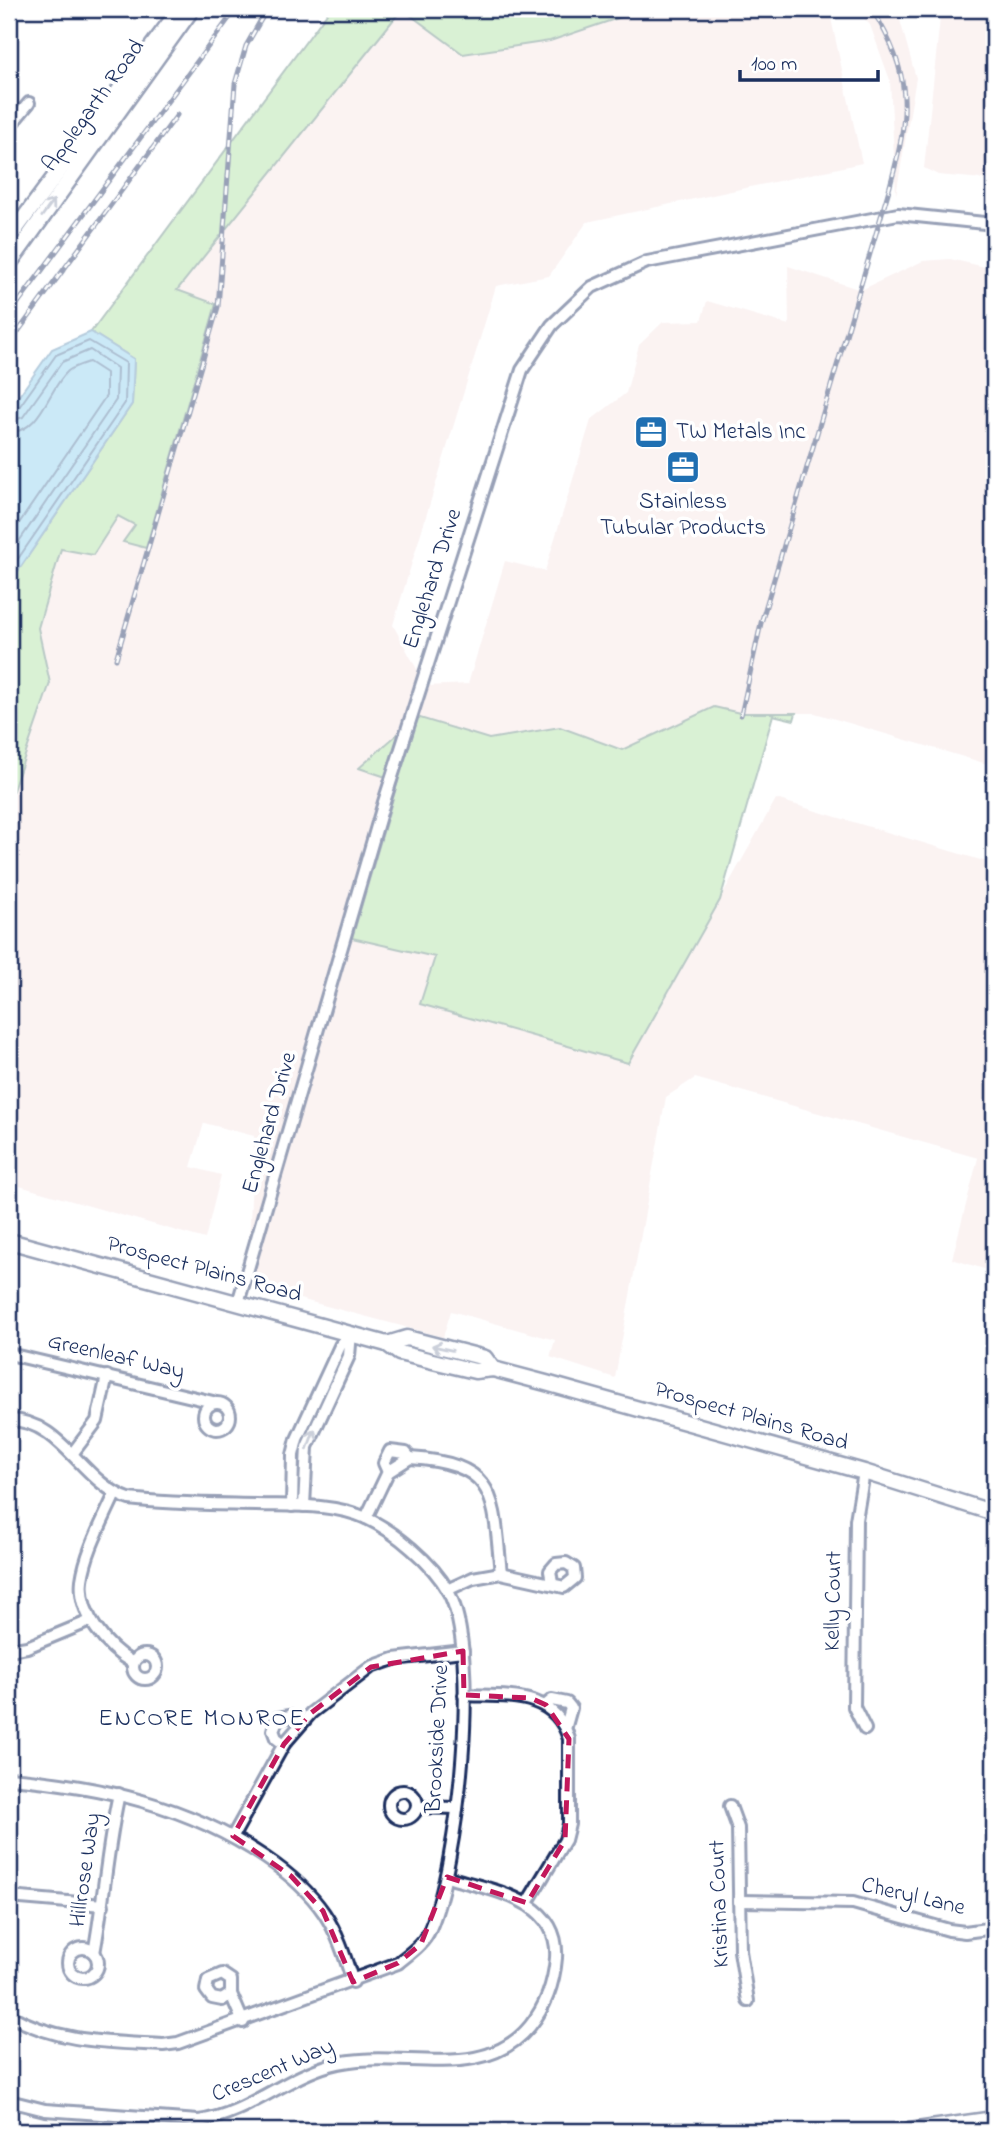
<svg xmlns="http://www.w3.org/2000/svg" width="1003" height="2140" viewBox="0 0 1003 2140" font-family="'Indie Flower',sans-serif">
<rect width="100%" height="100%" fill="#fff"/>
<filter id="ink" filterUnits="userSpaceOnUse"><feTurbulence type="fractalNoise" baseFrequency=".0143" numOctaves="2"/><feDisplacementMap in="SourceGraphic" scale="14" xChannelSelector="R" yChannelSelector="G"/><feConvolveMatrix kernelMatrix="1 2 1 2 8 2 1 2 1" color-interpolation-filters="sRGB"/></filter>
<g filter="url(#ink)">
<g fill="#f6e4e3">
<path d="M 402,9 L 463,54 L 550,41 L 645,9 L 829,9 L 862,163 L 587,222 L 549,276 L 496,286 L 393,625 L 426,686 L 468,684 L 505,561 L 545,571 L 591,420 L 626,393 L 639,345 L 663,322 L 701,321 L 707,301 L 789,325 L 788,266 L 861,290 L 923,261 L 950,259 L 994,269 L 994,766 L 815,713 L 740,713 L 714,707 L 622,750 L 560,727 L 489,739 L 417,717 L 360,768 L 398,781 L 352,937 L 435,957 L 421,1004 L 628,1063 L 776,799 L 994,864 L 994,1272 L 952,1259 L 978,1158 L 695,1078 L 666,1097 L 615,1378 L 550,1357 L 555,1340 L 451,1311 L 443,1337 L 247,1285 L 254,1136 L 204,1123 L 191,1167 L 221,1175 L 205,1239 L 9,1183 L 9,802 L 50,683 L 38,628 L 61,549 L 118,516 L 135,525 L 124,542 L 146,548 L 216,304 L 176,291 Z"/>
<path d="M 855,9 L 897,9 L 916,78 L 896,195 L 890,80 L 870,25 Z"/>
<path d="M 941,9 L 994,9 L 994,180 L 938,175 L 924,168 Z"/>
</g>
<g fill="#acdfa1" stroke="#648780" stroke-width="2">
<path d="M 330,9 L 645,9 L 550,41 L 463,54 L 402,9 L 177,290 L 216,304 L 146,548 L 123,542 L 135,525 L 118,516 L 93,555 L 61,549 L 38,628 L 50,683 L 9,802 L 9,584 L 132,404 L 134,359 L 91,332 Z"/>
<path d="M 714,707 L 740,713 L 796,713 L 794,720 L 773,715 L 720,900 L 628,1063 L 420,1004 L 435,957 L 352,938 L 398,781 L 359,768 L 417,717 L 489,739 L 560,727 L 622,750 Z"/>
</g>
<path fill="#8dcfee" stroke="#5f8fb4" stroke-width="2" d="M 91,332 L 134,359 L 132,404 L 9,584 L 9,410 L 52,349 Z"/>
<g fill="none" stroke-linecap="round" stroke-linejoin="round">
<g stroke="#496f98" stroke-width="2">
<path d="M 9,413 L 17,410 L 56,355 L 89,341 L 126,363 L 125,403 L 9,572"/>
<path d="M 9,422 L 23,417 L 62,362 L 90,350 L 117,368 L 116,400 L 9,556"/>
<path d="M 9,433 C 42,431 48,389 68,371 C 73,367 83,364 89,362 L 106,373 L 106,396 L 9,538"/>
</g>
<g stroke="#1b2f5e" stroke-width="16">
<g id="street">
<path d="M 9,127 L 29,103"/>
<path d="M 238,1303 L 384,802 L 522,370 L 552,325 L 592,287 L 647,262 L 898,214 L 994,224"/>
<path d="M 9,1354 L 213,1402"/>
<circle cx="217" cy="1416" r="13"/>
<path d="M 9,1420 C 62,1420 82,1483 129,1499 C 171,1504 214,1504 256,1505 C 292,1506 332,1503 366,1518 C 394,1531 433,1563 448,1591 C 482,1652 458,1865 430,1929 C 424,1944 410,1953 398,1963 L 178,2043 L 163,2045 C 109,2042 58,2043 9,2015"/>
<path d="M 72,1454 L 97,1421 L 107,1376"/>
<path d="M 388,1472 L 384,1463 L 390,1451 L 406,1453 L 410,1458"/>
<path d="M 864,1472 L 856,1520 L 854,1707 L 865,1729"/>
<path d="M 115,1494 C 103,1521 86,1551 82,1580 C 78,1614 107,1648 133,1663"/>
<path d="M 292,1506 L 293,1455 L 297,1439 L 340,1346 L 351,1333"/>
<path d="M 304,1506 L 307,1447 L 349,1356 L 351,1333"/>
<path d="M 366,1518 L 388,1472 L 410,1458 C 500,1464 493,1498 501,1573"/>
<path d="M 447,1590 L 473,1578 L 501,1573 L 564,1587 L 575,1578 L 574,1568 L 566,1563 L 556,1564 L 550,1571 L 552,1582"/>
<path d="M 9,1650 L 27,1647 L 90,1621"/>
<circle cx="145" cy="1667" r="12"/>
<path d="M 464,1695 C 505,1697 555,1690 569,1739 L 569,1824 L 565,1840 L 527,1903"/>
<path d="M 546,1705 L 552,1700 L 567,1703 L 571,1708 L 566,1726"/>
<path d="M 284,1744 L 276,1738 L 273,1730 L 278,1718 L 290,1716 L 301,1721"/>
<path d="M 9,1778 C 101,1786 188,1805 266,1858 C 288,1873 309,1891 324,1913 C 338,1934 345,1957 353,1982"/>
<circle cx="403" cy="1805" r="14"/>
<path d="M 730,1806 L 738,1828 L 740,1951 L 748,2001"/>
<path d="M 417,1807 L 457,1808"/>
<path d="M 233,1836 L 284,1744 L 311,1713 L 371,1667 L 394,1659 L 463,1651"/>
<path d="M 9,1897 L 103,1905"/>
<path d="M 739,1901 L 853,1903 L 949,1930 L 965,1932 L 994,1928"/>
<circle cx="83" cy="1963" r="15"/>
<path d="M 94,1953 C 104,1900 107,1846 119,1794"/>
<path d="M 231,1994 L 222,2000 L 212,1998 L 206,1990 L 208,1980 L 222,1974 L 231,1980 L 231,1994 L 243,2022"/>
<path d="M 9,2101 L 45,2110 L 199,2121 C 247,2114 284,2078 330,2065 C 397,2046 481,2086 530,2026 C 546,2006 554,1982 556,1958 C 560,1898 489,1890 447,1877"/>
</g>
</g>
<g stroke="#1b2f5e" stroke-width="19">
<g id="secondary">
<path d="M 9,238 L 180,9"/>
<path d="M 9,264 L 192,9"/>
<path d="M 9,1241 L 387,1344 L 399,1353 L 475,1371 L 493,1369 L 546,1383 L 864,1472 L 994,1513"/>
<path d="M 387,1344 L 407,1338 L 485,1358 L 493,1369"/>
<path d="M 910,2131 L 994,2119"/>
</g>
</g>
<use href="#street" stroke="#fff" stroke-width="10"/>
<use href="#secondary" stroke="#fff" stroke-width="14"/>
<g stroke="#1b2f5e" stroke-width="5">
<g id="rail">
<path d="M 9,315 L 236,9"/>
<path d="M 9,344 L 177,115"/>
<path d="M 116,659 L 218,307 L 235,84 L 246,46 L 267,9"/>
<path d="M 741,715 L 761,623 L 890,186 C 910,113 913,76 872,9"/>
</g>
</g>
<use href="#rail" stroke="#fff" stroke-width="2.5" stroke-dasharray="8" stroke-linecap="butt"/>
</g>
<defs><path id="oneway-shaft" d="M-6 0H5M1.5-3L5.5 0L1.5 3" fill="none" stroke-width="1.6" stroke-linecap="round" stroke-linejoin="round" transform="scale(1.75)"/></defs>
<g stroke="#8d97ae">
<use href="#oneway-shaft" transform="translate(48 208) rotate(-54)"/>
<use href="#oneway-shaft" transform="translate(442 1348) rotate(-167)"/>
<use href="#oneway-shaft" transform="translate(311 1439) rotate(-70)"/>
</g>
</g>
<path d="M0 0H1003V2140H0ZM 463,1651 L 464,1695 L 531,1698 L 546,1705 L 569,1739 L 565,1840 L 527,1903 L 447,1877 L 421,1944 L 398,1963 L 353,1982 L 323,1911 L 291,1876 L 233,1836 L 284,1744 L 311,1713 L 371,1667 Z" fill="#fff" fill-opacity=".55" fill-rule="evenodd"/>
<path fill="none" stroke="#c2185b" stroke-width="5" stroke-dasharray="14 9" stroke-linejoin="round" d="M 463,1651 L 464,1695 L 531,1698 L 546,1705 L 569,1739 L 565,1840 L 527,1903 L 447,1877 L 421,1944 L 398,1963 L 353,1982 L 323,1911 L 291,1876 L 233,1836 L 284,1744 L 311,1713 L 371,1667 Z"/>
<defs>
<g id="office-square" transform="scale(1.75)"><rect x="-9" y="-9" width="18" height="18" rx="4" fill="#1f6fb2" stroke="#fff"/><path d="M-6-3h4V-5.5h4V-3h4V5H-6ZM-1-4.5V-3h2v-1.5ZM-6 0V1H6V0Z" fill="#fff"/></g>
</defs>
<g fill-rule="evenodd">
<use href="#office-square" x="651" y="432"/>
<use href="#office-square" x="683" y="467"/>
</g>
<g text-anchor="middle" dominant-baseline="central" stroke-width="7" stroke-linejoin="round" paint-order="stroke">
<g font-size="23" fill="#1b2f5e" stroke="#fff">
<text transform="translate(94 106) rotate(-54)">Applegarth Road</text>
<text transform="translate(433 579) rotate(-72)">Englehard Drive</text>
<text transform="translate(270 1123) rotate(-74)">Englehard Drive</text>
<text transform="translate(204 1270) rotate(15)">Prospect Plains Road</text>
<text transform="translate(116 1357) rotate(13)">Greenleaf Way</text>
<text transform="translate(751 1417) rotate(16)">Prospect Plains Road</text>
<text transform="translate(834 1601) rotate(-89)">Kelly Court</text>
<text transform="translate(438 1739) rotate(-87)">Brookside Drive</text>
<text transform="translate(86 1870) rotate(-82)">Hillrose Way</text>
<text transform="translate(913 1897) rotate(13)">Cheryl Lane</text>
<text transform="translate(720 1904) rotate(-92)">Kristina Court</text>
<text transform="translate(273 2071) rotate(-23)">Crescent Way</text>
</g>
<g font-size="23" fill="#1b2f5e" stroke="#fff" text-anchor="start">
<text x="676" y="432">TW Metals Inc</text>
<text x="683" y="502" text-anchor="middle">Stainless<tspan x="683" dy="26">Tubular Products</tspan></text>
</g>
<g font-size="24" letter-spacing="2" fill="#1b2f5e" stroke="#fff">
<text x="202" y="1719">ENCORE MONROE</text>
</g>
</g>
<rect width="1003" height="2140" fill="none" stroke="#fff" stroke-width="35"/>
<rect x="18" y="18" width="968" height="2105" fill="none" stroke="#1b2f5e" stroke-width="2.5" filter="url(#ink)"/>
<path d="M740 70v10h138v-10" fill="none" stroke="#1b2f5e" stroke-width="3.5"/>
<text x="751" y="70" font-size="21" fill="#1b2f5e" stroke="#ffffff" stroke-width="5" paint-order="stroke">100 m</text>
</svg>
